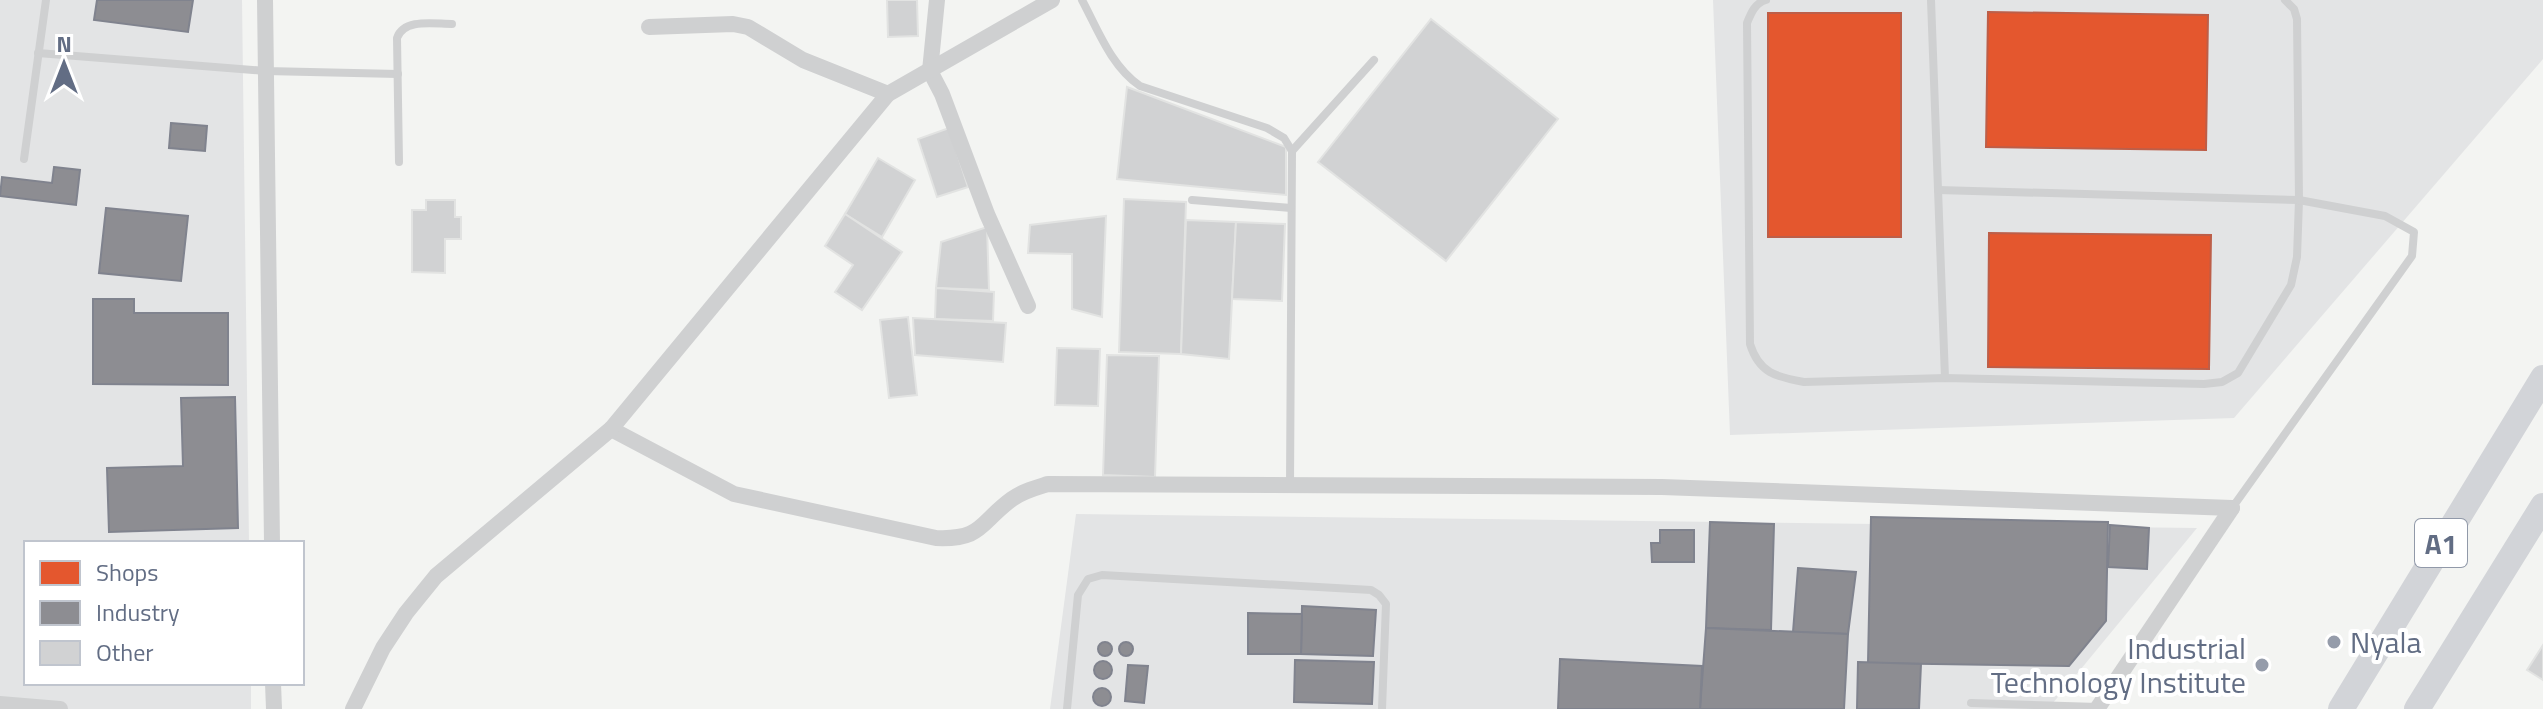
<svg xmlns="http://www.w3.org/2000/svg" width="2543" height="709" viewBox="0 0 2543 709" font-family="'Titillium Web',sans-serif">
<rect width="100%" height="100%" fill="#f3f4f2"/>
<g fill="#e3e4e5">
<path d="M 0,0 L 242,0 L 249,543 L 26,543 L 26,683 L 251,683 L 251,709 L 0,709 Z"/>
<path d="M 1713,0 L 2543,0 L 2543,59 L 2234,418 L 1730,435 Z"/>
<path d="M 1076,514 L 2197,528 L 2048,709 L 1050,709 Z"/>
</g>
<g fill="#e4572e" stroke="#bd5e48" stroke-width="2">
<path d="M 1988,12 L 2208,15 L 2206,150 L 1986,147 Z"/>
<rect x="1768" y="13" width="133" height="224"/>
<path d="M 1989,233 L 2211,235 L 2209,369 L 1988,367 Z"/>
</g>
<g fill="#8d8d92" stroke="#80838e" stroke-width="2">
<path d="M 97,0 L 193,0 L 188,32 L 94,20 Z"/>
<path d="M 171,123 L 207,126 L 205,151 L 169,148 Z"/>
<path d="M 54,167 L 80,170 L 76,205 L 0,196 L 2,177 L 52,183 Z"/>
<path d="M 106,208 L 188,216 L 181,281 L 99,273 Z"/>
<path d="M 93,299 L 134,299 L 134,313 L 228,313 L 228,385 L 93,384 Z"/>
<path d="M 235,397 L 238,528 L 109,532 L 107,468 L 183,466 L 181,398 Z"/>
<path d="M 1871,517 L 2108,522 L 2106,621 L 2069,666 L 1868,663 Z"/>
<path d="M 1710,522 L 1774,524 L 1771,630 L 1706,628 Z"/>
<path d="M 2110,525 L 2149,528 L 2147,569 L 2108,567 Z"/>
<path d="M 1660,530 L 1694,530 L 1694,562 L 1652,562 L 1651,543 L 1660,543 Z"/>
<path d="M 1798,568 L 1856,572 L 1848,634 L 1793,632 Z"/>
<path d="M 1302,606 L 1376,610 L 1373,656 L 1301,654 Z"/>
<path d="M 1248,613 L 1302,614 L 1301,654 L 1248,654 Z"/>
<path d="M 1706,628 L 1848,634 L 1844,709 L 1700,709 Z"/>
<circle cx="1126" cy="649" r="7"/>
<circle cx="1105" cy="649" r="7"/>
<path d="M 1560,659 L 1702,666 L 1700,709 L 1558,709 Z"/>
<path d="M 1295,660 L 1374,662 L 1372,704 L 1294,702 Z"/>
<circle cx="1103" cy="670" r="9"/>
<path d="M 1858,662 L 1921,664 L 1919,709 L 1857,709 Z"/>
<path d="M 1128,665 L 1148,666 L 1144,703 L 1125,701 Z"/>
<circle cx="1102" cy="697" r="9"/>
</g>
<g fill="#d1d2d3" stroke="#e2e3e2" stroke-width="2">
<path d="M 887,0 L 917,0 L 918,36 L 888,37 Z"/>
<path d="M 1431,19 L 1558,119 L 1446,261 L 1318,162 Z"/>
<path d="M 1127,87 L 1286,147 L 1286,195 L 1117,179 Z"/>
<path d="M 949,128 L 968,187 L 937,197 L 918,139 Z"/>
<path d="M 878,158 L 915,180 L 882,237 L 845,214 Z"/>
<path d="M 1124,199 L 1186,202 L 1181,354 L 1119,352 Z"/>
<path d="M 426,200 L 455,200 L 455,217 L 461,217 L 461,239 L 445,239 L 445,273 L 412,272 L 412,210 L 426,210 Z"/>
<path d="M 845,214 L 902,252 L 862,310 L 835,292 L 853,265 L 825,246 Z"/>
<path d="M 1106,216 L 1102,317 L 1072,309 L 1072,254 L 1028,253 L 1030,225 Z"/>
<path d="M 1186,220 L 1236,222 L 1229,359 L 1181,354 Z"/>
<path d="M 1236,222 L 1285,224 L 1282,301 L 1232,299 Z"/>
<path d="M 987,227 L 989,290 L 936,288 L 941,242 Z"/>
<path d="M 936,288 L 994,292 L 993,321 L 935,319 Z"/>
<path d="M 908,317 L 917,395 L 889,398 L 880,320 Z"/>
<path d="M 913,318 L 1006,323 L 1003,362 L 915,355 Z"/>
<path d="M 1057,348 L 1100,349 L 1098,406 L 1055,405 Z"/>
<path d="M 1107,355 L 1159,356 L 1155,477 L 1103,475 Z"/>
<path d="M 2543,645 L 2543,680 L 2527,670 Z"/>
</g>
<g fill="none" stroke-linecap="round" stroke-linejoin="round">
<g stroke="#cfd0d1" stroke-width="8">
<path d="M 1082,0 C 1098,30 1111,66 1140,86 L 1267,128 L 1284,138 L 1292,151 L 1290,485"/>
<path d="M 1766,0 C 1755,3 1751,13 1747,23 L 1750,344 C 1759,373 1776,377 1804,382 L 1945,378 L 2204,384 L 2222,382 L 2238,373 L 2291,285 L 2297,257 L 2299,200 L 2297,19 L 2294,9 L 2285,0"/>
<path d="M 1931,0 L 1945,378"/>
<path d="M 38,53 L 266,71 L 398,74"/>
<path d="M 1292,151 L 1374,60"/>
<path d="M 24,159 L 46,0"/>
<path d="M 399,162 L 397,38 C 404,18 434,24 452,24"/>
<path d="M 1938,190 L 2299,200 L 2385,216 L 2414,232 L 2412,256 L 2232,508"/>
<path d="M 1192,200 L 1291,208"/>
<path d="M 1971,703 L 2098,707"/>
<path d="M 1067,709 L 1078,595 L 1088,579 L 1102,575 L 1371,590 L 1379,595 L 1386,604 L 1382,709"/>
</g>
<g stroke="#cfd0d1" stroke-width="16">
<path d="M 265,0 L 272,543"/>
<path d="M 937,0 L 930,71 L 942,94 L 987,214 L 1028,306"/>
<path d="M 649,27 L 733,24 L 748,27 L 803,60 L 888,94"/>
<path d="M 611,429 L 734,494 L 936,538 C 983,540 979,523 1012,499 C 1023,491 1035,488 1048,484 L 1662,487 L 2232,508"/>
<path d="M 273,683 L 274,709"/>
<path d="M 0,704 L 60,709"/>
<path d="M 353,709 L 383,648 L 406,613 L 436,576 L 611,429 L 888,94 L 1052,0"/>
<path d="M 2097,709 L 2232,508"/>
</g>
<g stroke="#d2d4d8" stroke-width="26">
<path d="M 2341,709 L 2543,378"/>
<path d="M 2417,709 L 2543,506"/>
</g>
</g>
<g fill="#959caa" stroke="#fff" stroke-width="3">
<circle cx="2334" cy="642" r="8"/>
<circle cx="2262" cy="665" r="8"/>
</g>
<g text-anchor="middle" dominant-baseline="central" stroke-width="8" stroke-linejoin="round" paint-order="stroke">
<rect fill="#fff" stroke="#9199a9" stroke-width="2" x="2415" y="519" width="52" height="48" rx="6"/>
<g font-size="28" font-weight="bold" fill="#626d84">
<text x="2441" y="543">A1</text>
</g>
<g font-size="30" fill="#626d84" stroke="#fff" text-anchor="start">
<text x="2350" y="642">Nyala</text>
<text x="2246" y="648" text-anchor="end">Industrial<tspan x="2246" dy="34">Technology Institute</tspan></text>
</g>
</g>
<rect x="24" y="541" width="280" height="144" fill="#ffffff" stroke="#c0c5ce" stroke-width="2"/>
<rect x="40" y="561" width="40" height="24" fill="#e4572e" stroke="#c0c5ce" stroke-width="2"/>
<text x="96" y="581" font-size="24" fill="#626d84">Shops</text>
<rect x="40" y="601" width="40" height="24" fill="#8d8d92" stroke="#c0c5ce" stroke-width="2"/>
<text x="96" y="621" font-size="24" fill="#626d84">Industry</text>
<rect x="40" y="641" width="40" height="24" fill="#d1d2d3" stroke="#c0c5ce" stroke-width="2"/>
<text x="96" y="661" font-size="24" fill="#626d84">Other</text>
<g transform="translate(64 64)" stroke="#ffffff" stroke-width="6" paint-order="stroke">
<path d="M0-6L14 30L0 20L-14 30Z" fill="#626d84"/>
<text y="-12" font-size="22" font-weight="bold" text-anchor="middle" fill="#626d84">N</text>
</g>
</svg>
